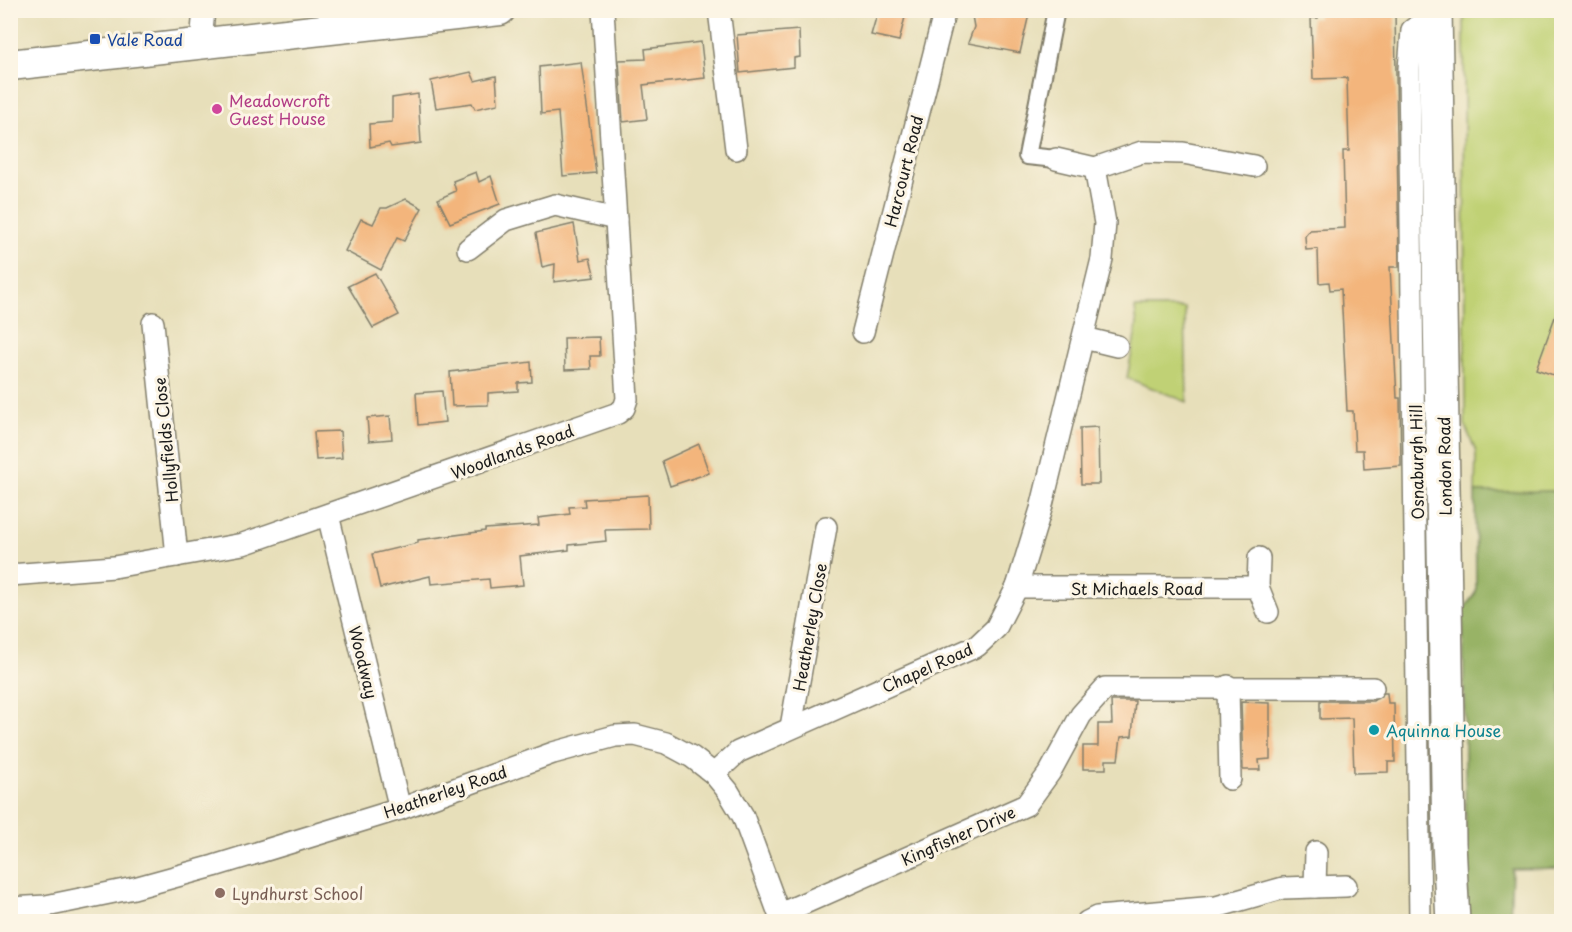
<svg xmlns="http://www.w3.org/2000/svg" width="1572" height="932" viewBox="0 0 1572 932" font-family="'Playpen Sans',sans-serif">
<rect width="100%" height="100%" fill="#fcf5e5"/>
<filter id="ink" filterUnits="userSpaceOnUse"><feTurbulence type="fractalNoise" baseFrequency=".0167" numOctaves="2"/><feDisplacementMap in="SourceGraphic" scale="12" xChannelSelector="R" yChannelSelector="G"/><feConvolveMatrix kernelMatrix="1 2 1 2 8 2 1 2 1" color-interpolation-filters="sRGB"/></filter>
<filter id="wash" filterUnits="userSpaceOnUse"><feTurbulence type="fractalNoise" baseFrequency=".008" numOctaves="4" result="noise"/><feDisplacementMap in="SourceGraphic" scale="24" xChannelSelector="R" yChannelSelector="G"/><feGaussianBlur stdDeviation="1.35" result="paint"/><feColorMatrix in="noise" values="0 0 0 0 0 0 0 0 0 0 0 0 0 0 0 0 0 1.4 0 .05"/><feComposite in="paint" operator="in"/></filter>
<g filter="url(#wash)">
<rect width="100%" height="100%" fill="#e7dfba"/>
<g fill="#c0d174" stroke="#6e7648" stroke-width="1.5">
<path d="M 1464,11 L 1561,11 L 1561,491 L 1475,492 L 1476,452 L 1465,425 Z"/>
<path d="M 1135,308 L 1185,308 L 1187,402 L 1127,378 L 1137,325 Z"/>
</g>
<path fill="#98b366" stroke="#5a6841" stroke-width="1.5" d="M 1561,491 L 1561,868 L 1512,869 L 1510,921 L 1467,921 L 1463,610 L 1476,592 L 1475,492 Z"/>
<g id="blocks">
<g fill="#f3b57c">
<path d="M 971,10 L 1030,10 L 1020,53 L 968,43 L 974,27 Z"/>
<path d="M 1331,10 L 1395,10 L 1399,267 L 1390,267 L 1397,398 L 1400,398 L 1401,466 L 1364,469 L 1363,450 L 1355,450 L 1353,411 L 1347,411 L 1341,289 L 1330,290 L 1329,282 L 1319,283 L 1318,249 L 1306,250 L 1305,236 L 1310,230 L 1345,228 L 1343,151 L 1349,151 L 1347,78 L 1313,79 L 1311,18 L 1318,18 L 1318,12 Z"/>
<path d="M 878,11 L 905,17 L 899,41 L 871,35 Z"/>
<path d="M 799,30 L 800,57 L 794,58 L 794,67 L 740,73 L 737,35 Z"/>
<path d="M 701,42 L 705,78 L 643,85 L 647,119 L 623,122 L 619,60 L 646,59 L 645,49 Z"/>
<path d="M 581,62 L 596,173 L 563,176 L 558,112 L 541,114 L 539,67 Z"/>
<path d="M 471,72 L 475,81 L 496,76 L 498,104 L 475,109 L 472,103 L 436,108 L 431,81 Z"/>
<path d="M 418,94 L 421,143 L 391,147 L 389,143 L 370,147 L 369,124 L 392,122 L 392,98 Z"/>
<path d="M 476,172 L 479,182 L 491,176 L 500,204 L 450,223 L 438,199 L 456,191 L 453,181 Z"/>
<path d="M 406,199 L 422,208 L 404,241 L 397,238 L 381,270 L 345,251 L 361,219 L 373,224 L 381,208 L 387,208 Z"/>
<path d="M 574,224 L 580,260 L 590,258 L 595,277 L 554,282 L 555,264 L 542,267 L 536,233 Z"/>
<path d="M 375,273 L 399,315 L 373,328 L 348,286 Z"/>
<path d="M 1559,306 L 1562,307 L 1562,378 L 1536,369 Z"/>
<path d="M 599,337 L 600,356 L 590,356 L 591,369 L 565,370 L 564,338 Z"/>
<path d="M 531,362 L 532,382 L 518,383 L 518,391 L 488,393 L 488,405 L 452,406 L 450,372 Z"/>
<path d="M 442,391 L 445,422 L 418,425 L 416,393 Z"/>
<path d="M 390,416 L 392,439 L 369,441 L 367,418 Z"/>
<path d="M 1098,427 L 1099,484 L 1081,484 L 1080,428 Z"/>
<path d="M 340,431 L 342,458 L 316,460 L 314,432 Z"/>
<path d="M 699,444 L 709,473 L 670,486 L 662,461 Z"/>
<path d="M 648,495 L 649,529 L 605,530 L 606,541 L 569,545 L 569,550 L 520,556 L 523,585 L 490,588 L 489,579 L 431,584 L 430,576 L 380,588 L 372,554 L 418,543 L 418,540 L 485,531 L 485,529 L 539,525 L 538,518 L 570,514 L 569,507 L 585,506 L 584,499 Z"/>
<path d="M 1384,693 L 1387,693 L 1388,703 L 1394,703 L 1395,762 L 1388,762 L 1388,772 L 1354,773 L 1352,718 L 1320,719 L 1320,701 L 1373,701 Z"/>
<path d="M 1111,701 L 1135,701 L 1132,736 L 1121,737 L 1118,760 L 1106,760 L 1106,769 L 1083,769 L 1083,746 L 1098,746 L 1098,724 L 1112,724 Z"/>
<path d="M 1241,702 L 1270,703 L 1270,759 L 1259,760 L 1260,770 L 1243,770 Z"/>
</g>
</g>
</g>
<g filter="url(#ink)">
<use href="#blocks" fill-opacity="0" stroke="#827e6b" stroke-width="1.5"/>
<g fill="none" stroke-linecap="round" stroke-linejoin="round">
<g stroke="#827e6b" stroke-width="20">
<path id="pedestrian" d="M 1056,10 L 1027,156 L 1056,159"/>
</g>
<g stroke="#827e6b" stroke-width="24">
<g id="minor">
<path d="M 719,10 L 736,149"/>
<path d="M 201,42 L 204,10"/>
<path d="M 1056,159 L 1095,168 L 1142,152 L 1183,153 L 1254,166"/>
<path d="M 468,249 L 506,220 L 555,205 L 616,219"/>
<path d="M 153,323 L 177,556"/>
<path d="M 863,332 L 945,10"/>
<path d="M 1084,338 L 1117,346"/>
<path d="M 328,515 L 400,809"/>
<path d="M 1259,558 L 1258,587 L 1268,612"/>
<path d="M 10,575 L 114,567 L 243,544 L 618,413 L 624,408 L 627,399 L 603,10"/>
<path d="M 1017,587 L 1258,587"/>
<path d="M 1228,686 L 1230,779"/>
<path d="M 791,727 L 826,527"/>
<path d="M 714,774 L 738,752 L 977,646 L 996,628 L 1017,587 L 1041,509 L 1102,259 L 1105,223 L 1095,168"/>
<path d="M 1315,887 L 1316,852"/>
<path d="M 10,908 L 46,906 L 134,888 L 214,866 L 400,809 L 553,753 L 615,736 L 635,735 L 666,743 L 692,757 L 714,774 L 728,791 L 743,816 L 782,922"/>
<path d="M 780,914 L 1026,805 L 1050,772 L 1081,715 L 1105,688 L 1373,688"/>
<path d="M 1087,922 L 1097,917 L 1216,907 L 1283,888 L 1346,886"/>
<path d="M 1420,922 L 1409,69 L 1412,30 L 1435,14"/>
</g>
</g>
<g stroke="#827e6b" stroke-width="33">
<path id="secondary" d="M 10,65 L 500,10"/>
</g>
<g stroke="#827e6b" stroke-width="36">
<path id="primary" d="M 1435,10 L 1449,843 L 1453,922"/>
</g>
<use href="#pedestrian" stroke="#fff" stroke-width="16"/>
<use href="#minor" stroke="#fff" stroke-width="21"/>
<use href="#secondary" stroke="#fff" stroke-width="30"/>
<use href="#primary" stroke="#fff" stroke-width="33"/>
</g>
</g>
<rect fill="#1a4fb4" stroke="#fcf5e5" stroke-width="2" x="89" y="33" width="12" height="12" rx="3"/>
<circle fill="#d1479c" stroke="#fcf5e5" stroke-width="2" cx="217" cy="109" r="6"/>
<circle fill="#0f9aa8" stroke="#fcf5e5" stroke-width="2" cx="1374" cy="730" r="6"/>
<circle fill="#8d6e63" stroke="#fcf5e5" stroke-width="2" cx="220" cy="893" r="6"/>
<g text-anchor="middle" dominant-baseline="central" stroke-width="6" stroke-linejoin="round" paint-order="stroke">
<g font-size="16" fill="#164399" stroke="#fcf5e5" text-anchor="start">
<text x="107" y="39">Vale Road</text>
</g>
<g font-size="16" fill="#b23c85" stroke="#fcf5e5" text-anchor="start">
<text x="229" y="100">Meadowcroft<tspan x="229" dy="18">Guest House</tspan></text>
</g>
<g font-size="16" fill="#1c1c1c" stroke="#fcf5e5">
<text transform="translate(903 171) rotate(-76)">Harcourt Road</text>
<text transform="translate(165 440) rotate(-96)">Hollyfields Close</text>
<text transform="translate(512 451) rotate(-20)">Woodlands Road</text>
<text transform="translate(1416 462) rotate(-91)">Osnaburgh Hill</text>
<text transform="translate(1444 466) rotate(-91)">London Road</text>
<text x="1137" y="588">St Michaels Road</text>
<text transform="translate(809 627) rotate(-80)">Heatherley Close</text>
<text transform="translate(364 662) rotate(76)">Woodway</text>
<text transform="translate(927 667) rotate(-24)">Chapel Road</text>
<text transform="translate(445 791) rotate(-19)">Heatherley Road</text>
<text transform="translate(958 835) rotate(-24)">Kingfisher Drive</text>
</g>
<g font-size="16" fill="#0d838f" stroke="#fcf5e5" text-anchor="start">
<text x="1386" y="730">Aquinna House</text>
</g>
<g font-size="16" fill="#785e54" stroke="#fcf5e5" text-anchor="start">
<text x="232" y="893">Lyndhurst School</text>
</g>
</g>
<rect width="1572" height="932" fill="none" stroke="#fcf5e5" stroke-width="36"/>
</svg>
